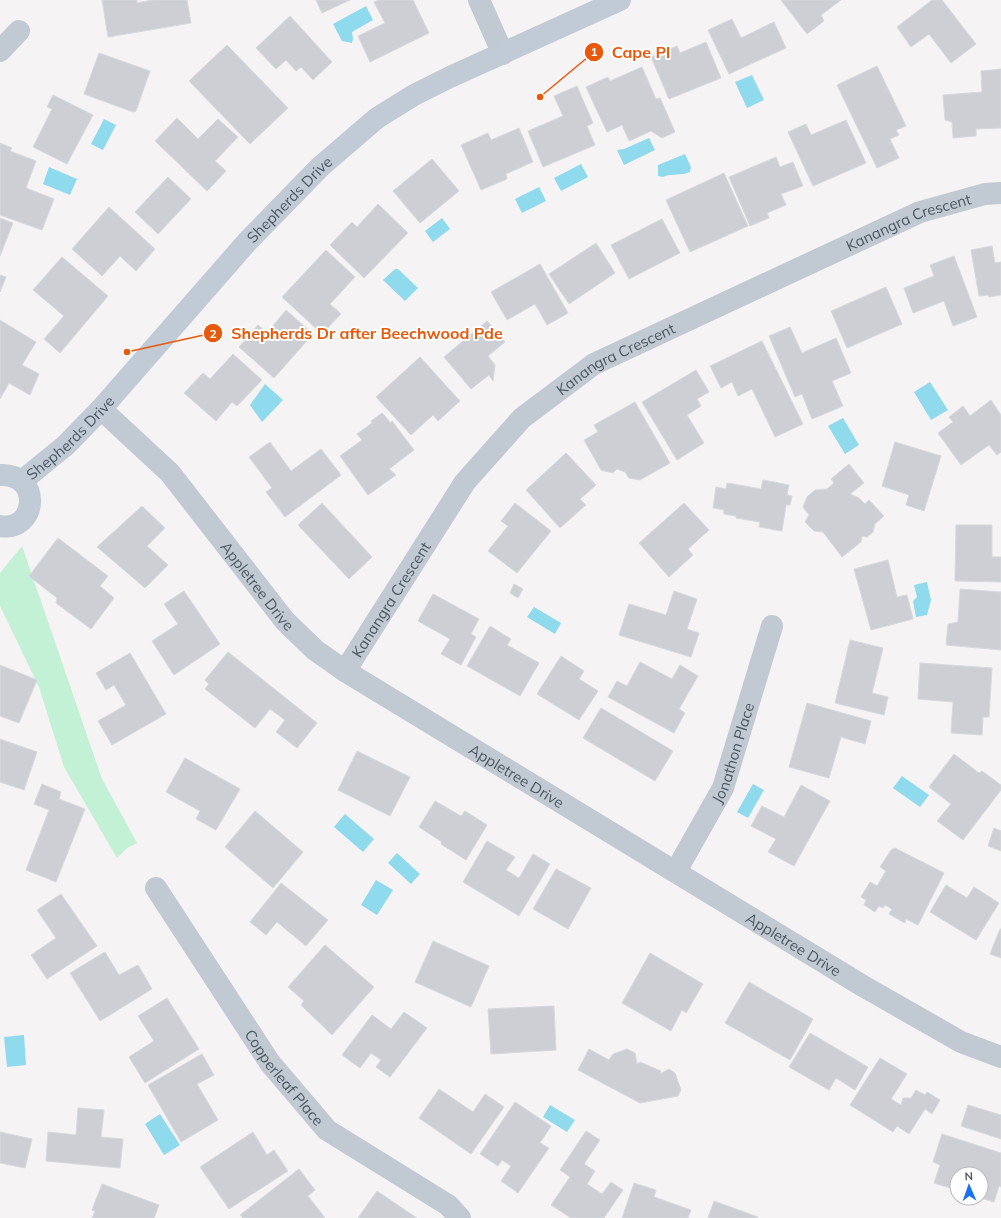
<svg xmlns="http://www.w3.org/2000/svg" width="1001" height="1218" viewBox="0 0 1001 1218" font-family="Mulish,sans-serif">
<rect width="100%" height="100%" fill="#f5f3f3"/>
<path fill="#c3f1d5" d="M 22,546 L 102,779 L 137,843 L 127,848 L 117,858 L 64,767 L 39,687 L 0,606 L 0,573 Z"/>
<g fill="#90daee">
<path d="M 366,6 L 373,20 L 352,32 L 353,39 L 352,43 L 342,41 L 333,24 Z"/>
<path d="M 752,75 L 764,100 L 747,108 L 735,82 Z"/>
<path d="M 104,119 L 116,125 L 103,150 L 91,144 Z"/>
<path d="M 649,138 L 655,150 L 624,165 L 617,150 L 624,149 Z"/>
<path d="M 685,154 L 691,167 L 690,172 C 681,176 672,173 663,177 L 658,176 L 658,165 Z"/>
<path d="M 581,164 L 588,177 L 561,191 L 554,178 Z"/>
<path d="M 49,167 L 77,179 L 70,195 L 43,184 Z"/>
<path d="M 539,187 L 546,201 L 522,213 L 515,199 Z"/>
<path d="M 442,218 L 450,229 L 433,242 L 425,231 Z"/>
<path d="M 395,269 L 398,269 L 418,288 L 405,301 L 383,280 Z"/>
<path d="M 930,382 L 948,410 L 931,420 L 914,392 Z"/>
<path d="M 265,384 L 283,400 L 262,422 L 250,405 Z"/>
<path d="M 843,418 L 859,445 L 845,454 L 828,426 Z"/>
<path d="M 927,582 L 931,600 L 927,615 L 916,617 L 913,601 L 917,597 L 914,585 Z"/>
<path d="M 534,607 L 561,623 L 555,634 L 527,617 Z"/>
<path d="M 902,776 L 929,795 L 920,807 L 893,788 Z"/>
<path d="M 753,784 L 764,790 L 748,818 L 737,812 Z"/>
<path d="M 345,814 L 374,839 L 363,852 L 334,827 Z"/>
<path d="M 397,853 L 420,874 L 411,884 L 388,863 Z"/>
<path d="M 376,880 L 393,890 L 377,915 L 361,905 Z"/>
<path d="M 24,1035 L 26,1065 L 7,1067 L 4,1037 Z"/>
<path d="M 550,1105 L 575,1120 L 567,1132 L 543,1117 Z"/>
<path d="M 160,1114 L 180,1145 L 164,1155 L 145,1124 Z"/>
</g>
<g fill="#cdcfd5" stroke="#d7d9de">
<path d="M 102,0 L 137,0 L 137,3 L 153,0 L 187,0 L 191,23 L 108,37 Z"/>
<path d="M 316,0 L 350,0 L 322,13 Z"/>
<path d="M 379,0 L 413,0 L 429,33 L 370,62 L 358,36 L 385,23 L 374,2 Z"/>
<path d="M 781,0 L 841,0 L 821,15 L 824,21 L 807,34 Z"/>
<path d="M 932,0 L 942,0 L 976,44 L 951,63 L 929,34 L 911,47 L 897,27 Z"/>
<path d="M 290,16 L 332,62 L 313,80 L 301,67 L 296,71 L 286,60 L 276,69 L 256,48 Z"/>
<path d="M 732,19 L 741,38 L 774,22 L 786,48 L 729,74 L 708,30 Z"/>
<path d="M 706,42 L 721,78 L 669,99 L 651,57 L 677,46 L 680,53 Z"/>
<path d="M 227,45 L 288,108 L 250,144 L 189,81 Z"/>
<path d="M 99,53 L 150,71 L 136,111 L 133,112 L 84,94 Z"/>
<path d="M 877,66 L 906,126 L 896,130 L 899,135 L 890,139 L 899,158 L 877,168 L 837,85 Z"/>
<path d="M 642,67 L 656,99 L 660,98 L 675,132 L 662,138 L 651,131 L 629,141 L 622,125 L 607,132 L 586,87 L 608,77 L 610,81 Z"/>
<path d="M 1001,69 L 1001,128 L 976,129 L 976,136 L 953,138 L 952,122 L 945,120 L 943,95 L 982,92 L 981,71 Z"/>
<path d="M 577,86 L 593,123 L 587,126 L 595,145 L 543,167 L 528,131 L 563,116 L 554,96 Z"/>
<path d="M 53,95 L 93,115 L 67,164 L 33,147 L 52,109 L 47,107 Z"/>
<path d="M 177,118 L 198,139 L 218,119 L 238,137 L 215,161 L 226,171 L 207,191 L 155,141 Z"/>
<path d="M 846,120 L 866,163 L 813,186 L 788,132 L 806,124 L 811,135 Z"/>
<path d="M 519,128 L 533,162 L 506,174 L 507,179 L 481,190 L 461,145 L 488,133 L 491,140 Z"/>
<path d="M 0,143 L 12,148 L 10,151 L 36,161 L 26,188 L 54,199 L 42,230 L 0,215 Z"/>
<path d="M 776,157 L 780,167 L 793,162 L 803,186 L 781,194 L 786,205 L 767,213 L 769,218 L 750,226 L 729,177 Z"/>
<path d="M 432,159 L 459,191 L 420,223 L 393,191 Z"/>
<path d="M 724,173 L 748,226 L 690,252 L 666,200 Z"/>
<path d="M 168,177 L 191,199 L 158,234 L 135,212 Z"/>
<path d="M 378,204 L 408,233 L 364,278 L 330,245 L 352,222 L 357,227 Z"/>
<path d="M 109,207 L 155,249 L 136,271 L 120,256 L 102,276 L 72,249 Z"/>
<path d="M 0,218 L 13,223 L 0,256 Z"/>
<path d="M 662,219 L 680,253 L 629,279 L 611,245 Z"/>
<path d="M 596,243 L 615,273 L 569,304 L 549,274 Z"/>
<path d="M 992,246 L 995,263 L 1001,262 L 1001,295 L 989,297 L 988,295 L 979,296 L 971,250 Z"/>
<path d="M 326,250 L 355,277 L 330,304 L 341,314 L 322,334 L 282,297 Z"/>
<path d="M 954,256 L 977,317 L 953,326 L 944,301 L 913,313 L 904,288 L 934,276 L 930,265 Z"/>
<path d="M 62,257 L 108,296 L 60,353 L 44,339 L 64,316 L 33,290 Z"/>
<path d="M 540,264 L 568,313 L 547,325 L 535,304 L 507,320 L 491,292 Z"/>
<path d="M 0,275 L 6,277 L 0,292 Z"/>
<path d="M 886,287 L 902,324 L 847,348 L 831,311 Z"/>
<path d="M 286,310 L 313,334 L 274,378 L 239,347 L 258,325 L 267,333 Z"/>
<path d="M 0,320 L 36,342 L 22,365 L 39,374 L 30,395 L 9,383 L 0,399 Z"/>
<path d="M 487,321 L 505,342 L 488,356 L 495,365 L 493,381 L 489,375 L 471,389 L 444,357 Z"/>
<path d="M 790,327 L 802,353 L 836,338 L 851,373 L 832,381 L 843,406 L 812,419 L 802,394 L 795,397 L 769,336 Z"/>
<path d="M 762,341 L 803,424 L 775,437 L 752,389 L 738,396 L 732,382 L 721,388 L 710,366 Z"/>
<path d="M 233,354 L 262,380 L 237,406 L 232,402 L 216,421 L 184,393 L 203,373 L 210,379 Z"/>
<path d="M 420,357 L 460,401 L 438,421 L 433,415 L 411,435 L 376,397 Z"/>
<path d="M 696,370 L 709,392 L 697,399 L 701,406 L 687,415 L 704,443 L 677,460 L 642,402 Z"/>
<path d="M 991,400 L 1001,415 L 1001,452 L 997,455 L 989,445 L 961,465 L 938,433 L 953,422 L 949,417 L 963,406 L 970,416 Z"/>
<path d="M 635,402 L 670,463 L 640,480 L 629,478 L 625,472 L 617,469 L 613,473 L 601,470 L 584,440 L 598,432 L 594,425 Z"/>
<path d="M 382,413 L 391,423 L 392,421 L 414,450 L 389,469 L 396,475 L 368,495 L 340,456 L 362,440 L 357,434 L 372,423 L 371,421 Z"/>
<path d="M 270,442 L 291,471 L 321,449 L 341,475 L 285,517 L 266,492 L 272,488 L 249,457 Z"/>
<path d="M 895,442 L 941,456 L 924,511 L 906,505 L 909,495 L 882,486 Z"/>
<path d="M 566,453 L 596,485 L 580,499 L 586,505 L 560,528 L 526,490 Z"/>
<path d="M 849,464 L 864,483 L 850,494 L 859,498 L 865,504 L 869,500 L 884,516 L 875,524 L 873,532 L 867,537 L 862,536 L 861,542 L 842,557 L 823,532 L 814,531 L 805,522 L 809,515 L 803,507 L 807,497 L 815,490 L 827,489 L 834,483 L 831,479 Z"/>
<path d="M 763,480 L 789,485 L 787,495 L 792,496 L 790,505 L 786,505 L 782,531 L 759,527 L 760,522 L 736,518 L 736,516 L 724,514 L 724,510 L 713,508 L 716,487 L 726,489 L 727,483 L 761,489 Z"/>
<path d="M 322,503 L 372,557 L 349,579 L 298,525 Z"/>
<path d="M 515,503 L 551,531 L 517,573 L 488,551 L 508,526 L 501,521 Z"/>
<path d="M 684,503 L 709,530 L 688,549 L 693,555 L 669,577 L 639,543 Z"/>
<path d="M 142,506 L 165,528 L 147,546 L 168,565 L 145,588 L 97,547 Z"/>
<path d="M 956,525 L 992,525 L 992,557 L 1001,557 L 1001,582 L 955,581 Z"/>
<path d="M 58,538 L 108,576 L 100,586 L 114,598 L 91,629 L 56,603 L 57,598 L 29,576 Z"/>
<path d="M 888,560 L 897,597 L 907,595 L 913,619 L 871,630 L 854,569 Z"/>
<path d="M 514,584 L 523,589 L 518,598 L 510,593 Z"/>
<path d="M 960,589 L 1001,592 L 1001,650 L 946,645 L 948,624 L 958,622 Z"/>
<path d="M 184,591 L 220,644 L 174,675 L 152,641 L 178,624 L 164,604 Z"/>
<path d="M 674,591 L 697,599 L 687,629 L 699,633 L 691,657 L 619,635 L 629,604 L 666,615 Z"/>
<path d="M 433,594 L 479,619 L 471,634 L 476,637 L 461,665 L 441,654 L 450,639 L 418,621 Z"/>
<path d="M 490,626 L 511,639 L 507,645 L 539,663 L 520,696 L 467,666 Z"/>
<path d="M 850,640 L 883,648 L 872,693 L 888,697 L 884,715 L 835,703 Z"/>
<path d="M 228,652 L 317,723 L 297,748 L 276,732 L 285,720 L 270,709 L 255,728 L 205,689 L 209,684 L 205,680 Z"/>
<path d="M 130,653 L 166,714 L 112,745 L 98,721 L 126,705 L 114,685 L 106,690 L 96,673 Z"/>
<path d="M 561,656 L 584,671 L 579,679 L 598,691 L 579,720 L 537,694 Z"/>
<path d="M 640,662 L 672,679 L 680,665 L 698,676 L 679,709 L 685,713 L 674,733 L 608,697 L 617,681 L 627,686 Z"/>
<path d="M 920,663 L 992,668 L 989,717 L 983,717 L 982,735 L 951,733 L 953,702 L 918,699 Z"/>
<path d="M 0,665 L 37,680 L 19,723 L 0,716 Z"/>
<path d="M 807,703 L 871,721 L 865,744 L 841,737 L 829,778 L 789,767 Z"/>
<path d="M 601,708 L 673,751 L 655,781 L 583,738 Z"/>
<path d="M 0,739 L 37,752 L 24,790 L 0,782 Z"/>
<path d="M 357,751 L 410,777 L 390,816 L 338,790 Z"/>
<path d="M 954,754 L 979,773 L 982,771 L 1001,785 L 1001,790 L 963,840 L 937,821 L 951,804 L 929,787 Z"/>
<path d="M 185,758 L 240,789 L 216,830 L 196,819 L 200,811 L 166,792 Z"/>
<path d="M 42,784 L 61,792 L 59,799 L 85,809 L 56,882 L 26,870 L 49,810 L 34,804 Z"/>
<path d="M 801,785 L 830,801 L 794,866 L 768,852 L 776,839 L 751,826 L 762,806 L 784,817 Z"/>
<path d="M 435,801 L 461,816 L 465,811 L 487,825 L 466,860 L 441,844 L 442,842 L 419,827 Z"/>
<path d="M 255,811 L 303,852 L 273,888 L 225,847 Z"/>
<path d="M 994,828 L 1001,831 L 1001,851 L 988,846 Z"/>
<path d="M 487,841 L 515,857 L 506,870 L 519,878 L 533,854 L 550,864 L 519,916 L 463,882 Z"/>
<path d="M 895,848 L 944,873 L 918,925 L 906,919 L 905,923 L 889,914 L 892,909 L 885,905 L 883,908 L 879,906 L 875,912 L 864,905 L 866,900 L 861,897 L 870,882 L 877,886 L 886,871 L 880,867 L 891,850 Z"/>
<path d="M 556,869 L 591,888 L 568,929 L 533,909 Z"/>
<path d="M 281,883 L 328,920 L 306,946 L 277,922 L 266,935 L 250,922 Z"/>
<path d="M 946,885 L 967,898 L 974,887 L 999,903 L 976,940 L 930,912 Z"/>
<path d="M 61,894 L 97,946 L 47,979 L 31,955 L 56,938 L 37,910 Z"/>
<path d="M 1000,929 L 1001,929 L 1001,958 L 990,954 Z"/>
<path d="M 433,941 L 489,966 L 471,1007 L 415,982 Z"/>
<path d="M 325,945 L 374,987 L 332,1035 L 301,1005 L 304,1001 L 288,987 Z"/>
<path d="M 105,952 L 119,975 L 138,965 L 152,989 L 100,1021 L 70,973 Z"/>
<path d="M 650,953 L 703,984 L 686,1013 L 682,1010 L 671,1031 L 622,1003 Z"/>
<path d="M 749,982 L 813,1019 L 790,1060 L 725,1023 Z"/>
<path d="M 167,998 L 199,1049 L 145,1083 L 129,1057 L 154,1041 L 138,1016 Z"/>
<path d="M 554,1006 L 556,1050 L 491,1054 L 488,1009 Z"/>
<path d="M 404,1012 L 427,1028 L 390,1077 L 376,1067 L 381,1060 L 371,1053 L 360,1068 L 342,1055 L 372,1015 L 391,1029 Z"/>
<path d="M 810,1033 L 868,1067 L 855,1090 L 836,1078 L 829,1090 L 789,1067 Z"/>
<path d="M 589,1049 L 609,1060 L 613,1054 L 627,1049 L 635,1053 L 637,1064 L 640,1062 L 661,1071 L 660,1074 L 669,1069 L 675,1073 L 681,1090 L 678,1096 L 640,1103 L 578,1070 Z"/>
<path d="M 202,1054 L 214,1075 L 197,1084 L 218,1120 L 181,1142 L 148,1085 Z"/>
<path d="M 880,1058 L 907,1074 L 891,1099 L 901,1105 L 903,1098 L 911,1098 L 916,1090 L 925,1095 L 927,1092 L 940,1100 L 932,1114 L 925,1109 L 909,1134 L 897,1126 L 893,1132 L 850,1105 Z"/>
<path d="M 439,1089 L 473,1112 L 485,1094 L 504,1107 L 471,1154 L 419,1118 Z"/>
<path d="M 515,1102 L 551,1126 L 540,1143 L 549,1148 L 518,1193 L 501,1181 L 511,1166 L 502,1160 L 498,1166 L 480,1154 Z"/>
<path d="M 968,1105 L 1001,1115 L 1001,1139 L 961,1126 Z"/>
<path d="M 78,1108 L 104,1110 L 101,1137 L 123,1139 L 120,1168 L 46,1161 L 48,1132 L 76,1135 Z"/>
<path d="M 586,1131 L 600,1140 L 584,1164 L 595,1171 L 587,1184 L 602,1194 L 611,1182 L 623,1190 L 604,1218 L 571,1218 L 551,1205 L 570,1177 L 560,1170 Z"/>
<path d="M 0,1132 L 32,1139 L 25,1168 L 0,1163 Z"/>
<path d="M 253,1132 L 267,1155 L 274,1150 L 288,1171 L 229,1209 L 200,1167 Z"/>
<path d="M 942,1134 L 1001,1153 L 1001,1187 L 999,1186 L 994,1202 L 981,1198 L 981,1174 L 957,1174 L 957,1190 L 934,1183 L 940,1165 L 933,1162 Z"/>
<path d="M 299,1169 L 315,1190 L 308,1196 L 325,1218 L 243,1218 L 240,1215 Z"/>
<path d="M 634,1183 L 656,1190 L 654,1197 L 691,1210 L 688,1218 L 622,1218 Z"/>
<path d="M 102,1184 L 159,1205 L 154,1218 L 92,1218 L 95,1211 L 92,1210 Z"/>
<path d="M 377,1191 L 417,1218 L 358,1218 Z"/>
<path d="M 714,1201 L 758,1217 L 758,1218 L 708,1218 Z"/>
</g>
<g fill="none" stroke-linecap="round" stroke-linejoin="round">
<g stroke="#c1cad2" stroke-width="22">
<path d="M 479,0 L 503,54"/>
<path d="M 0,51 L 19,31"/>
<path id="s1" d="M 101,409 L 170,473 L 285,621 L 315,650 L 345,671 L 863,986 L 961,1042 L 1001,1057"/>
<path id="s2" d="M 345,671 L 465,482 L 522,418 L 594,364 L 920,212 L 985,194 L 1001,193"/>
<path id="s3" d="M 676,871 L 723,788 L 772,626"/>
<path id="s4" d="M 156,888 L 270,1063 L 327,1130 L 448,1205 L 460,1218"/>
</g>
<g stroke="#c1cbd6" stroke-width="22">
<path d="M 0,475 C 43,473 37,533 0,526"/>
<path id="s5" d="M 22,481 L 66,445 L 101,409 L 247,242 L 320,167 L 377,118 L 414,95 L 450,77 L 620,0"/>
</g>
</g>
<g text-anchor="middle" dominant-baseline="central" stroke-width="4" stroke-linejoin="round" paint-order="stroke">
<g font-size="15" fill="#4a5661" stroke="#fff">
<text stroke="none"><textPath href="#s5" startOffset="389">Shepherds Drive</textPath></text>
<text stroke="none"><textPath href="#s2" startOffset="745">Kanangra Crescent</textPath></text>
<text stroke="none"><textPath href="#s2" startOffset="421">Kanangra Crescent</textPath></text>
<text stroke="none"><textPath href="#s5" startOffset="65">Shepherds Drive</textPath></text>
<text stroke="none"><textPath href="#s1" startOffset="237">Appletree Drive</textPath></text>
<text stroke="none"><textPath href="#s2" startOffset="85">Kanangra Crescent</textPath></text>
<text stroke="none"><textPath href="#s3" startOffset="132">Jonathon Place</textPath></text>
<text stroke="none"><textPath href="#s1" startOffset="561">Appletree Drive</textPath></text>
<text stroke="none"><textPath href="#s1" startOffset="885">Appletree Drive</textPath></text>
<text stroke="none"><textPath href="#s4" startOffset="229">Copperleaf Place</textPath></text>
</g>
</g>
<path fill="none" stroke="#e8590c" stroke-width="1.5" d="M540 97L594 52M127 352L213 333"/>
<g fill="#e8590c" stroke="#fff" stroke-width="1.5">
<circle cx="540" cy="97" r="4"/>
<circle cx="127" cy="352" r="4"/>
<circle cx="594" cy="52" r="10"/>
<circle cx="213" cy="333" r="10"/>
</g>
<g font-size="12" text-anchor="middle" font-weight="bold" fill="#fff">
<text x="594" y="56">1</text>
<text x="213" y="338">2</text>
</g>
<g font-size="16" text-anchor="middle" font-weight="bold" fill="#e8590c" stroke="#fff" stroke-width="4" stroke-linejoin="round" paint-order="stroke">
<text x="641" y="58">Cape Pl</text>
<text x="367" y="339">Shepherds Dr after Beechwood Pde</text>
</g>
<g transform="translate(969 1186) rotate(358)"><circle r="19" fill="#ffffff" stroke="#b7bbc0"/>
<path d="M0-3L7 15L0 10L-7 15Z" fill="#1a73e8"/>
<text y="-6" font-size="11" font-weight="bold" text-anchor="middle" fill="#4a5661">N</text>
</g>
</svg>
